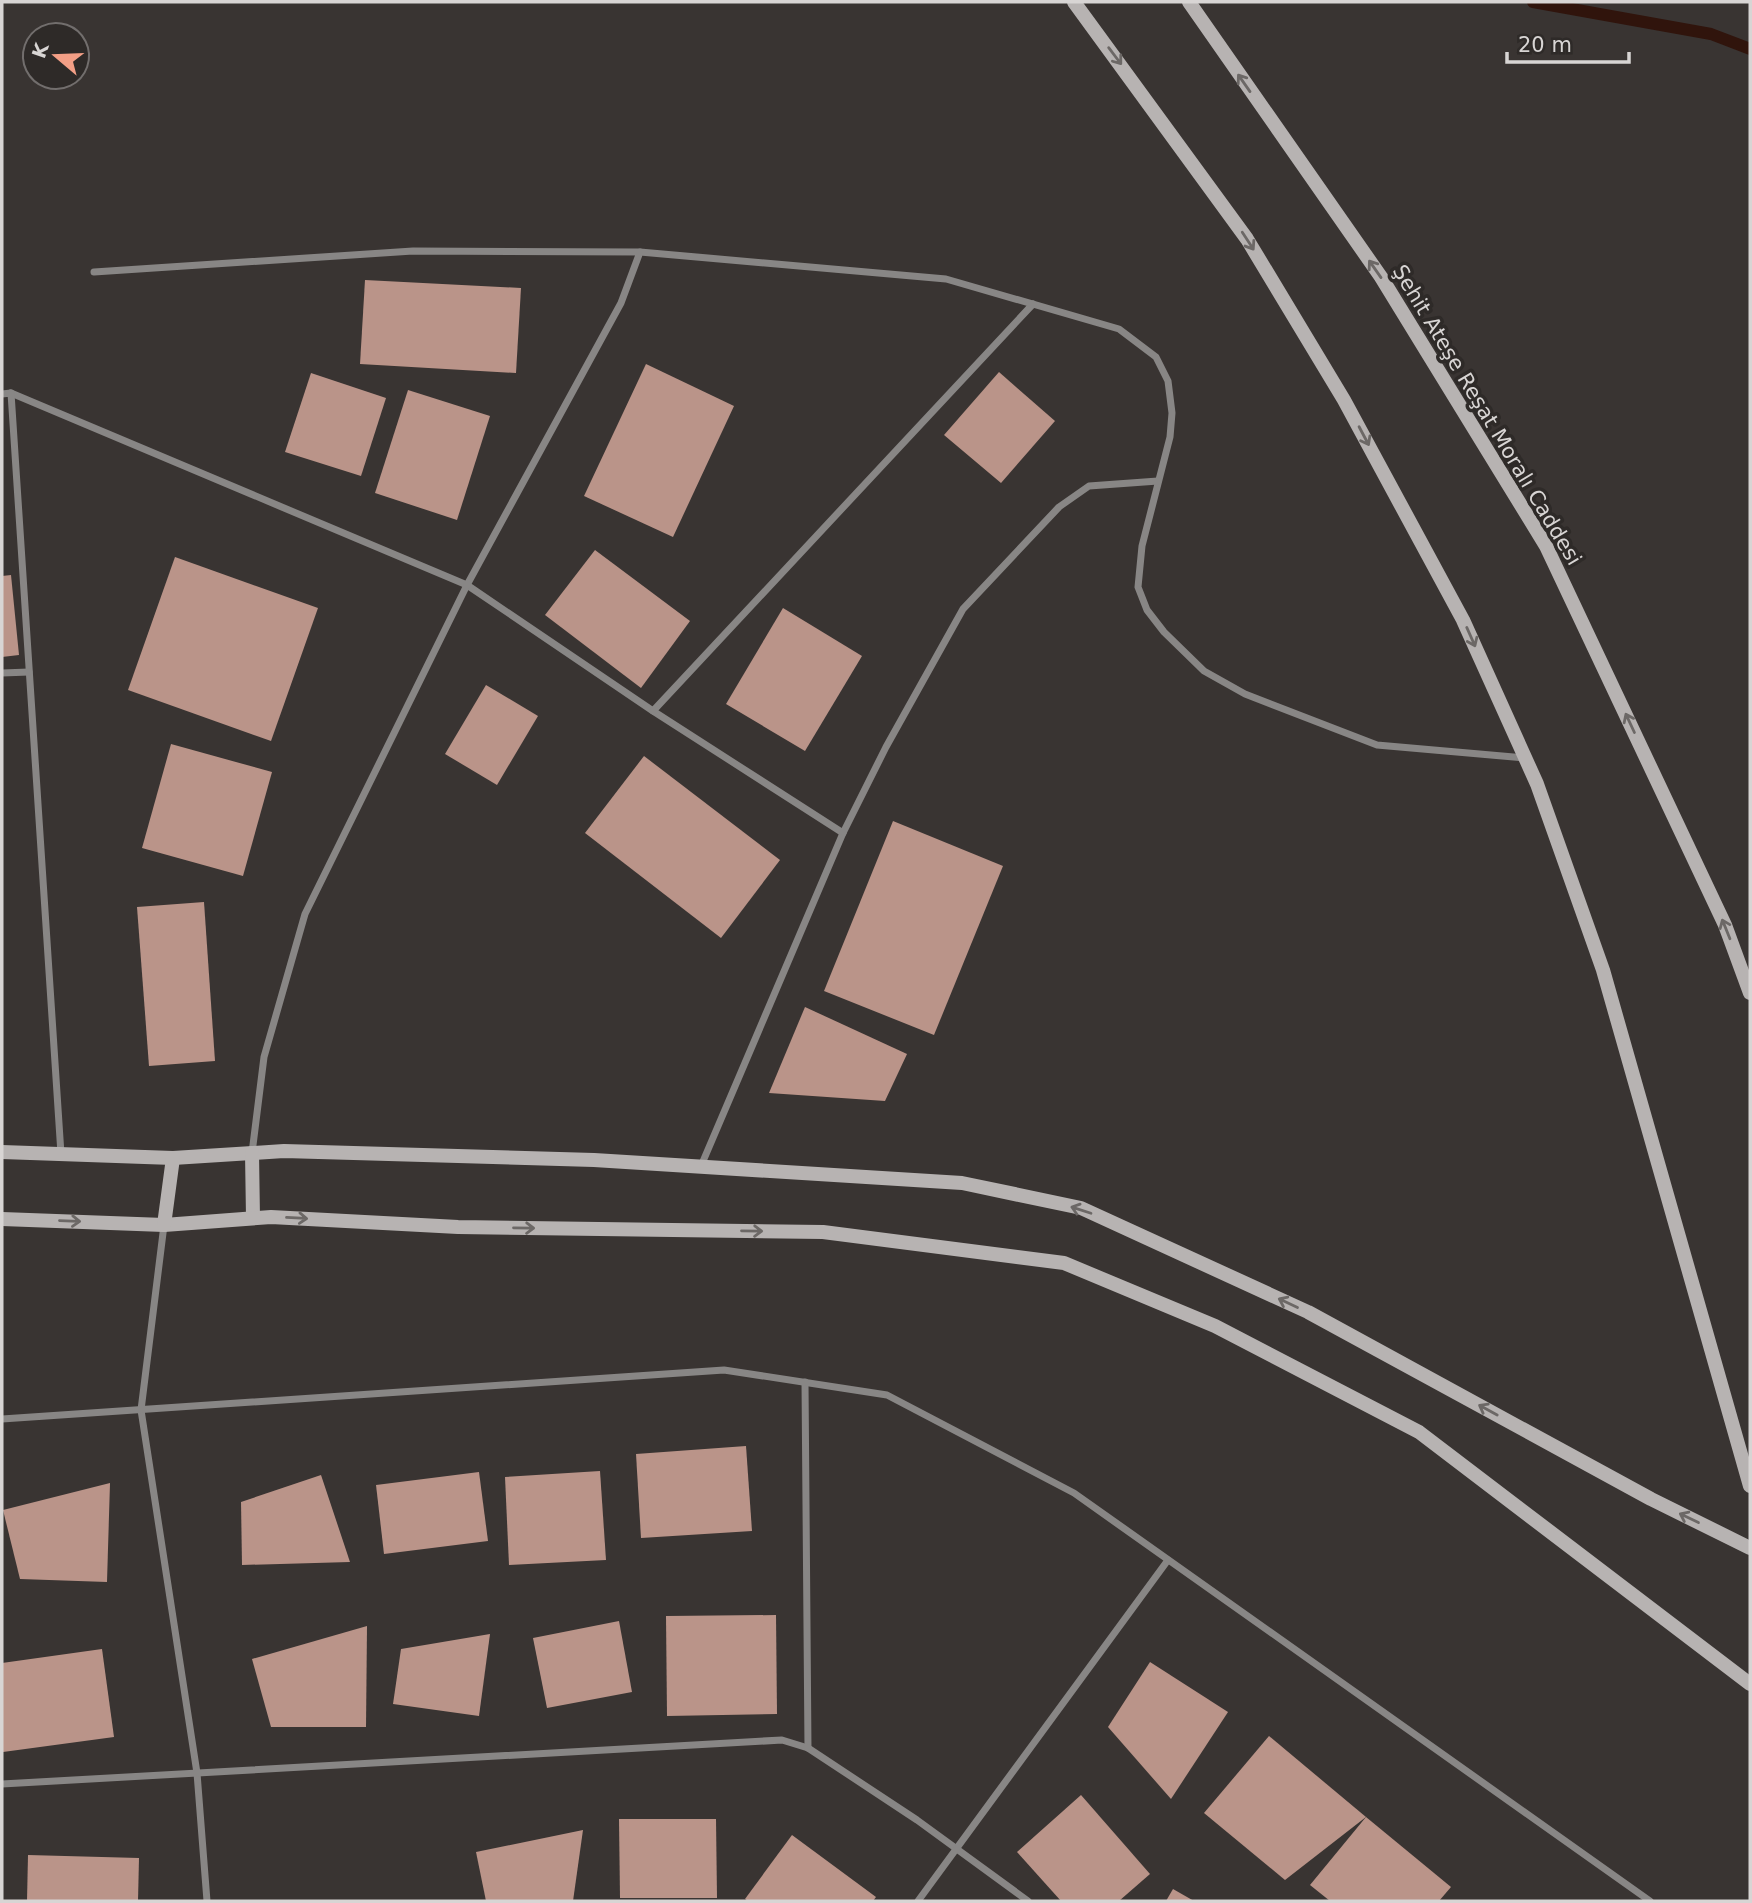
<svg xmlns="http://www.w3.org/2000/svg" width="1752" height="1903" viewBox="0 0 1752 1903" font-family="'DejaVu Sans',sans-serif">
<rect width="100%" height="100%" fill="#393432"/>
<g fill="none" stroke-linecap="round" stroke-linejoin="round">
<path stroke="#30140c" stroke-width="12" d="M 1533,2 L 1711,34 L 1750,49"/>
</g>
<g fill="#ba9489">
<path d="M 365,280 L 521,288 L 516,373 L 360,364 Z"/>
<path d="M 646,364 L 734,406 L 673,537 L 584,496 Z"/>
<path d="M 999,372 L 1055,421 L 1001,483 L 944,435 Z"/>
<path d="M 311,373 L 386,398 L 361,476 L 285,452 Z"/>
<path d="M 408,390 L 490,416 L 457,520 L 375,493 Z"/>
<path d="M 595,550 L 690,621 L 641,688 L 545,615 Z"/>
<path d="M 175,557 L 318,608 L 271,741 L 128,690 Z"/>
<path d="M 11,575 L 19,655 L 2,657 L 2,576 Z"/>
<path d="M 783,608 L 862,656 L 805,751 L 726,704 Z"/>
<path d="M 486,685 L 538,716 L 497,785 L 445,754 Z"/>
<path d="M 171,744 L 272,772 L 243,876 L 142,848 Z"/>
<path d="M 644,756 L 780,860 L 721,938 L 585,833 Z"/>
<path d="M 893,821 L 1003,866 L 934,1035 L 824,991 Z"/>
<path d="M 204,902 L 215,1061 L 149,1066 L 137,907 Z"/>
<path d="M 805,1007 L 907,1054 L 885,1101 L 769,1093 Z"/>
<path d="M 746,1446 L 752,1531 L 641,1538 L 636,1454 Z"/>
<path d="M 600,1471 L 606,1560 L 509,1565 L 505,1477 Z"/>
<path d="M 479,1472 L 488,1541 L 384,1554 L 376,1485 Z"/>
<path d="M 321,1475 L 350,1562 L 242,1565 L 241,1502 Z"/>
<path d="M 110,1483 L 107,1582 L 20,1579 L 3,1510 Z"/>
<path d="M 776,1615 L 777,1714 L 667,1716 L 666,1616 Z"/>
<path d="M 619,1621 L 632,1692 L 547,1708 L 533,1638 Z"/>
<path d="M 367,1626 L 366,1727 L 271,1727 L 252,1659 Z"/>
<path d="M 490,1634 L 479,1716 L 393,1704 L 401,1649 Z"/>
<path d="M 102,1649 L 114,1737 L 3,1752 L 2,1663 Z"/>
<path d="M 1150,1662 L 1228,1712 L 1171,1799 L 1108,1727 Z"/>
<path d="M 1269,1736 L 1366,1817 L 1285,1880 L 1204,1813 Z"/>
<path d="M 1081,1795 L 1150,1874 L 1119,1901 L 1061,1901 L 1017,1852 Z"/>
<path d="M 1366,1817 L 1451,1887 L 1439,1901 L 1330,1901 L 1310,1885 Z"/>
<path d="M 619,1819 L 716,1819 L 717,1898 L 620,1898 Z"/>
<path d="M 583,1830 L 573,1901 L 486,1901 L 476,1852 Z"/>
<path d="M 792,1835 L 876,1897 L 873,1901 L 748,1901 L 745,1899 Z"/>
<path d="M 28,1855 L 139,1858 L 138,1901 L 27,1901 Z"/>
<path d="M 1173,1889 L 1194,1901 L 1166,1901 Z"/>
</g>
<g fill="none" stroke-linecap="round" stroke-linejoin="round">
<g stroke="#888685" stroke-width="7">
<path d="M 94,272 L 413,251 L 640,252"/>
<path d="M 11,393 L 467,585 L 653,711 L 843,833"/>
<path d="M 2,394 L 11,393 L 61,1154"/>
<path d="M 2,673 L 29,672"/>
<path d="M 653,711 L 1033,304"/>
<path d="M 252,1153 L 264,1057 L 305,914 L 467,585 L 621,303 L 640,252 L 946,279 L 1119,329 L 1156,357 L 1168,381 L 1172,413 L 1170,437 L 1142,546 L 1138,587 L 1147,610 L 1164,632 L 1204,671 L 1245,694 L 1377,745 L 1525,758"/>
<path d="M 701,1166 L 843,833 L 886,747 L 963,609 L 1059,507 L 1089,486 L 1158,481"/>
<path d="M 164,1225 L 141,1410 L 197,1773 L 207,1901"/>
<path d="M 805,1382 L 808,1748"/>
<path d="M 2,1419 L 724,1370 L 887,1395 L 1074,1493 L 1650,1901"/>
<path d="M 2,1784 L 782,1740 L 808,1748 L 917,1820 L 1028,1901"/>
<path d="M 918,1901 L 1168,1560"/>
</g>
<g stroke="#b7b3b2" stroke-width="14">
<path d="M 1074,2 L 1247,239 L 1344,400 L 1463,620 L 1537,784 L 1603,970 L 1750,1486"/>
<path d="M 1189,2 L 1381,277 L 1546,546 L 1725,925 L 1750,993"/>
<path d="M 2,1152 L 173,1158 L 284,1151 L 594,1160 L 962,1183 L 1081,1208 L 1308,1312 L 1651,1499 L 1750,1548"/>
<path d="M 252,1153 L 253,1218"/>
<path d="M 2,1219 L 164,1225 L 271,1217 L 458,1227 L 823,1232 L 1064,1263 L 1215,1326 L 1419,1432 L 1750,1684"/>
<path d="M 164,1225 L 173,1158"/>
</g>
</g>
<defs><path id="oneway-shaft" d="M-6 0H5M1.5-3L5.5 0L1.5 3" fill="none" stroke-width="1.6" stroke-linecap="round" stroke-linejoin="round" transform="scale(1.75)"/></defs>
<g stroke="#6c6866">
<use href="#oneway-shaft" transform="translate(1115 56) rotate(53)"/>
<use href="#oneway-shaft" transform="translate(1244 83) rotate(-125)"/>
<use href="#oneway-shaft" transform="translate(1248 241) rotate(57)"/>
<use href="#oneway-shaft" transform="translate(1375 269) rotate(-125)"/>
<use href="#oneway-shaft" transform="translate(1364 436) rotate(62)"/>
<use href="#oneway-shaft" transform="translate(1471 637) rotate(66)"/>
<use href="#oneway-shaft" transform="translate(1630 723) rotate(-115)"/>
<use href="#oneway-shaft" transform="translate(1726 929) rotate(-112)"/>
<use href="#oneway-shaft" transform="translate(1081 1210) rotate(-162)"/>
<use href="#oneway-shaft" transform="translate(297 1218) rotate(3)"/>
<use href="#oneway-shaft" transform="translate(70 1221) rotate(2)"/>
<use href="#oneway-shaft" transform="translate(524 1228) rotate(1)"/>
<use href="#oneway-shaft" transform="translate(752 1231) rotate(1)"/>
<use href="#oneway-shaft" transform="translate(1288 1303) rotate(-155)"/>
<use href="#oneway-shaft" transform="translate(1488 1410) rotate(-151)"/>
<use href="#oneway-shaft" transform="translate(1689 1518) rotate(-154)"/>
</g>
<g text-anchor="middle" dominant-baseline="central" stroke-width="7" stroke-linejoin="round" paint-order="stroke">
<g font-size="21" fill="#d8d5d4" stroke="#2e2a28">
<text transform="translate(1487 415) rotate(59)">Şehit Ateşe Reşat Moralı Caddesi</text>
</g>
</g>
<rect width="1752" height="1903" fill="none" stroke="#d8d5d4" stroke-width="7"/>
<g transform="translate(56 56) rotate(289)"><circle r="33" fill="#2e2a28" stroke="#726e6d" stroke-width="2"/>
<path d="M0-5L12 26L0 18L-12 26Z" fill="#f39f86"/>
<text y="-10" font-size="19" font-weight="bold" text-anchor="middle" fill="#d8d5d4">K</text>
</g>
<path d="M1507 52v10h122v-10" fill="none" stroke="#d8d5d4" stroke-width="3.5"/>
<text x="1518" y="52" font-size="21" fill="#d8d5d4" stroke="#2e2a28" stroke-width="5" paint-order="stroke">20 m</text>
</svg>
